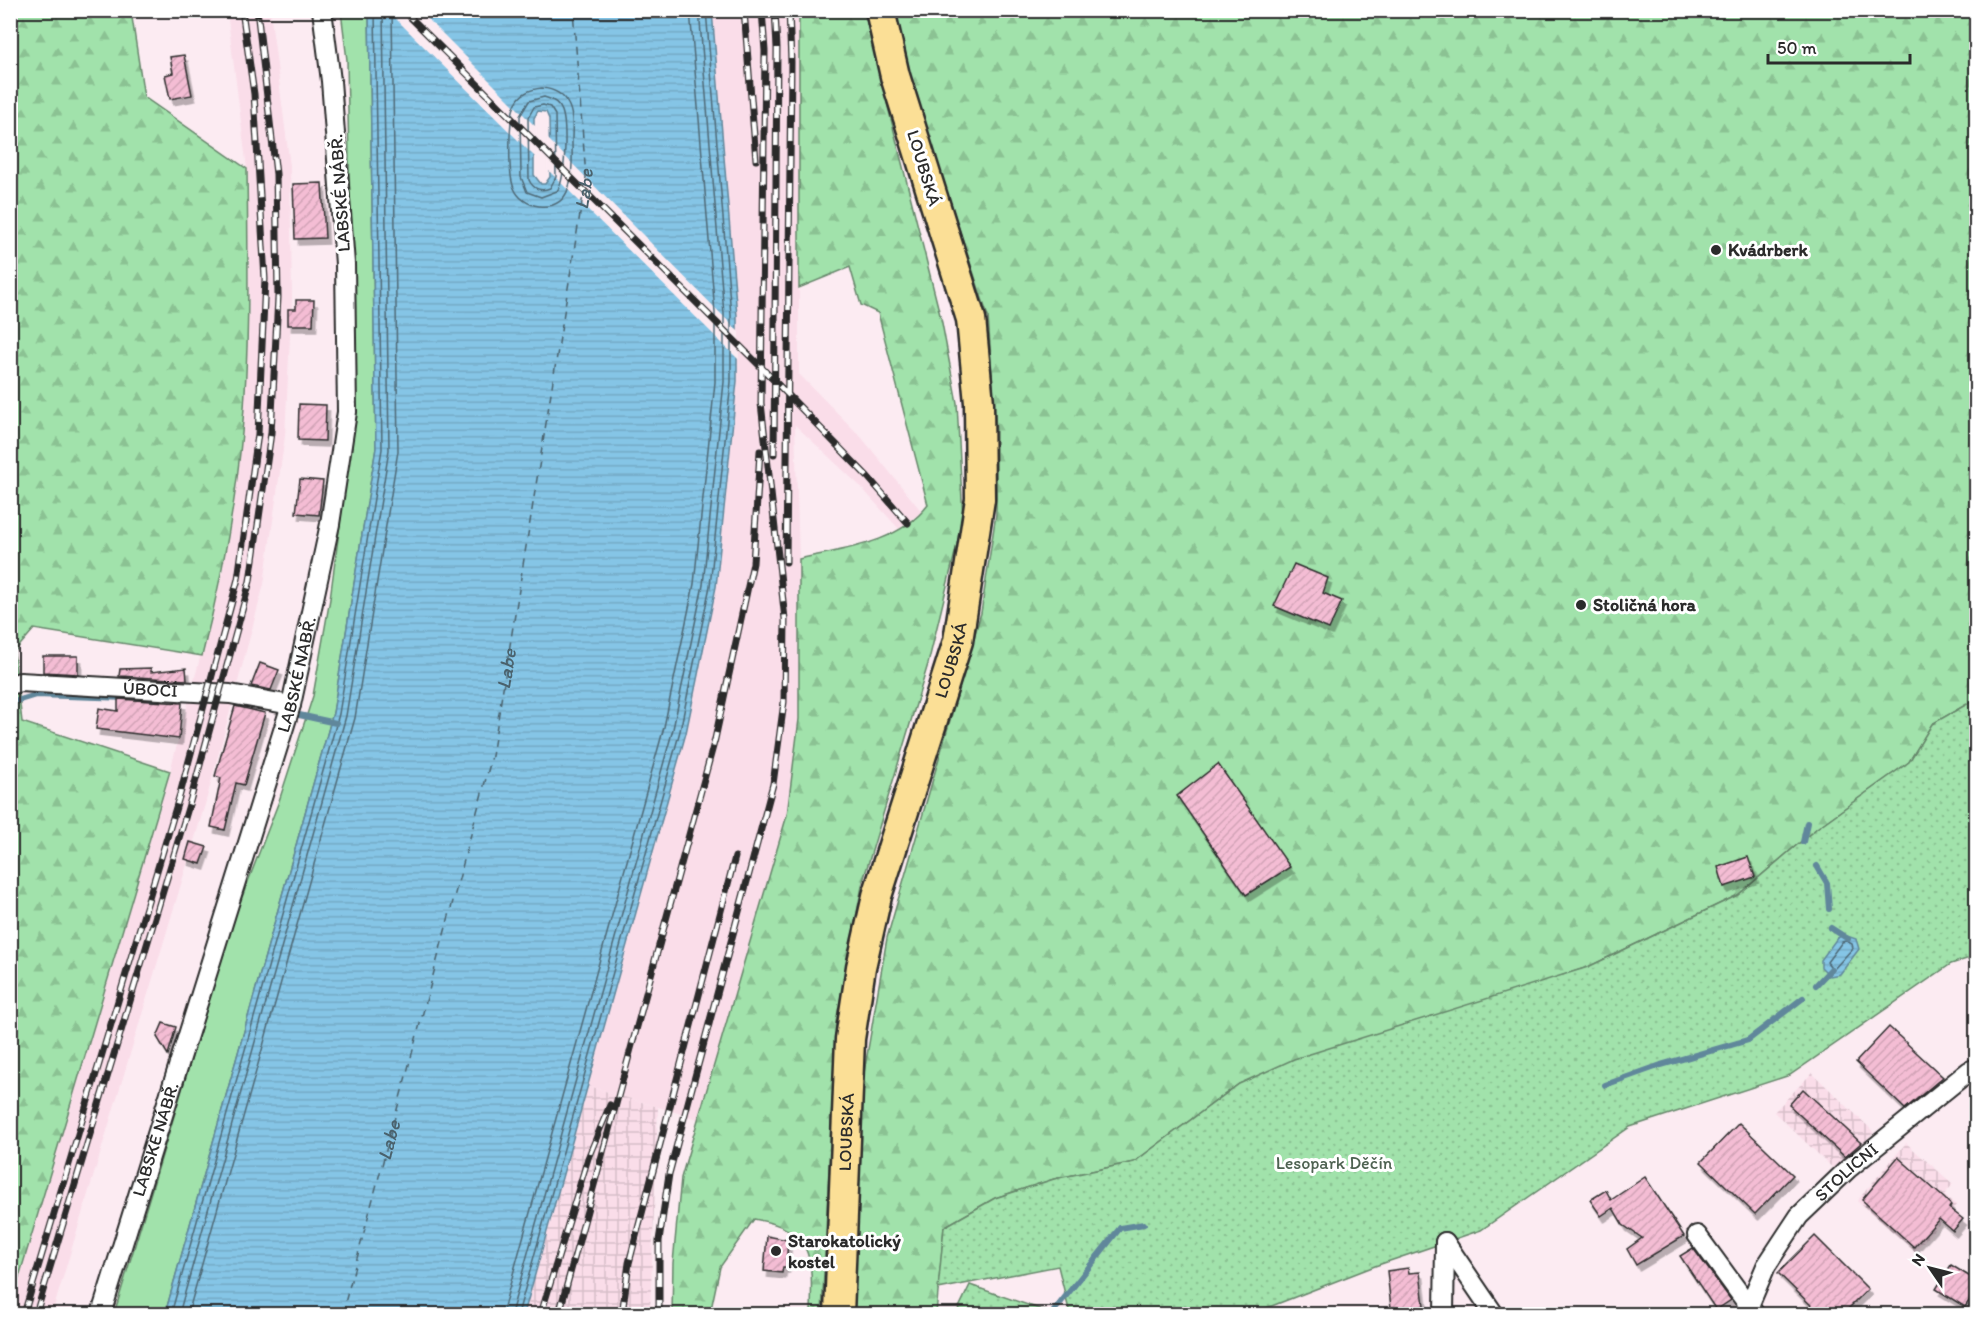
<svg xmlns="http://www.w3.org/2000/svg" width="1987" height="1325" viewBox="0 0 1987 1325" font-family="Itim,sans-serif">
<defs>
<pattern id="industrial-grid" width="8" height="8" patternUnits="userSpaceOnUse" patternTransform="scale(1.5)"><rect width="8" height="8" fill="#fadde9"/><path d="M0 4h8M4 0v8" fill="none" stroke="#d6bec8"/></pattern>
<pattern id="forest-firs" width="22" height="20" patternUnits="userSpaceOnUse" patternTransform="scale(1.5)"><rect width="22" height="20" fill="#a1e2ab"/><path d="M5 1l3.5 6h-7zM16 11l3.5 6h-7z" fill="#8bc293"/></pattern>
<pattern id="park-dots" width="8" height="8" patternUnits="userSpaceOnUse" patternTransform="scale(1.5)"><rect width="8" height="8" fill="#a1e2ab"/><path d="M2 2h.1M6 6h.1" fill="none" stroke="#8bc293" stroke-width="1.8" stroke-linecap="round"/></pattern>
<pattern id="water-rules" width="6" height="5" patternUnits="userSpaceOnUse" patternTransform="scale(1.5)"><rect width="6" height="5" fill="#85c5e6"/><path d="M0 2.5h6" fill="none" stroke="#73a9c5"/></pattern>
<pattern id="building-hatch" width="6" height="6" patternUnits="userSpaceOnUse" patternTransform="scale(1.5)"><rect width="6" height="6" fill="#f4bdd4"/><path d="M-1 1l2-2M0 6l6-6M5 7l2-2" fill="none" stroke="#d1a3b6"/></pattern>
<filter id="shadow"><feDropShadow dx="3.5" dy="6" stdDeviation="0" flood-color="#0004"/></filter>
</defs>
<rect width="100%" height="100%" fill="#fcebf2"/>
<filter id="ink" filterUnits="userSpaceOnUse"><feTurbulence type="fractalNoise" baseFrequency=".0167" numOctaves="2"/><feDisplacementMap in="SourceGraphic" scale="12" xChannelSelector="R" yChannelSelector="G"/><feConvolveMatrix kernelMatrix="1 2 1 2 8 2 1 2 1" color-interpolation-filters="sRGB"/></filter>
<g filter="url(#ink)">
<g fill="#fadde9">
<path d="M 227,11 L 270,11 L 290,166 L 292,297 L 285,436 L 264,584 L 206,801 L 52,1314 L 11,1314 L 11,1304 L 165,790 L 222,575 L 242,432 L 249,296 L 247,169 Z"/>
<path d="M 712,11 L 799,11 L 799,374 L 862,438 L 922,512 L 899,529 L 860,486 L 795,425 L 799,559 L 799,719 L 787,815 L 698,1119 L 588,1086 L 686,733 L 716,587 L 737,381 L 737,316 Z"/>
</g>
<g fill="url(#industrial-grid)">
<path d="M 1812,1073 L 1874,1132 L 1836,1171 L 1774,1112 Z"/>
<path d="M 588,1086 L 658,1107 L 650,1314 L 524,1314 Z"/>
<path d="M 1906,1143 L 1953,1184 L 1944,1195 L 1956,1205 L 1915,1251 L 1857,1201 Z"/>
</g>
<path fill="#a1e2ab" stroke="#66866b" stroke-width="1.5" d="M 341,11 L 369,11 L 376,448 L 333,713 L 165,1314 L 114,1314 L 234,918 L 279,801 L 313,696 L 330,599 L 354,419 L 347,60 Z"/>
<g fill="url(#forest-firs)" stroke="#66866b" stroke-width="1.5">
<path d="M 11,11 L 131,11 L 144,97 L 247,169 C 248,257 250,345 242,433 C 235,509 221,582 202,656 L 34,629 L 14,652 L 22,722 L 170,771 L 11,1304 Z"/>
<path d="M 799,11 L 864,11 L 942,323 L 957,403 L 963,520 L 928,664 L 863,881 L 836,1022 L 822,1314 L 811,1314 C 812,1262 817,1229 754,1219 L 720,1267 L 710,1314 L 672,1314 L 673,1263 L 681,1178 L 787,815 L 799,719 L 799,559 C 843,549 898,544 928,505 L 878,313 L 861,305 L 850,267 L 799,288 Z"/>
<path d="M 894,11 L 1976,11 L 1976,699 L 1932,724 L 1909,762 L 1817,828 L 1738,895 L 1588,967 L 1239,1084 L 1134,1162 L 1054,1179 L 995,1198 L 944,1227 L 936,1314 L 854,1314 L 856,1178 L 864,1073 L 887,938 L 981,613 L 996,514 L 996,431 L 988,317 L 909,76 Z"/>
</g>
<g fill="url(#park-dots)" stroke="#66866b" stroke-width="1.5">
<path d="M 1976,699 L 1976,956 L 1951,964 L 1790,1075 L 1630,1127 L 1481,1230 L 1375,1266 L 1251,1314 L 1070,1314 L 1058,1266 L 938,1289 L 944,1227 L 995,1198 L 1054,1179 L 1134,1162 L 1239,1084 L 1294,1059 L 1588,967 L 1738,895 L 1817,828 L 1909,762 L 1932,724 Z"/>
<path d="M 970,1285 L 1054,1314 L 956,1314 Z"/>
</g>
<g fill="url(#water-rules)" stroke="#61879b" stroke-width="1.5" fill-rule="evenodd">
<path d="M 369,11 L 712,11 L 737,316 L 737,381 L 716,587 L 686,733 L 524,1314 L 165,1314 L 333,713 L 376,448 ZM 538,111 L 546,112 L 549,119 L 550,177 L 545,184 L 541,184 L 534,175 L 534,118 Z"/>
<path d="M 1844,935 L 1856,939 L 1859,949 L 1840,974 L 1830,976 L 1821,967 L 1821,960 L 1837,938 Z"/>
</g>
<g fill="#fcebf2">
<path d="M 388,11 L 420,11 L 537,128 L 537,159 Z"/>
<path d="M 547,138 L 739,332 L 739,360 L 547,169 Z"/>
</g>
<g fill="none" stroke-linecap="round" stroke-linejoin="round">
<g stroke="#4f6976" stroke-width="1.5">
<path d="M 542,88 C 553,89 563,94 568,104 C 574,115 572,129 572,140 C 572,165 577,210 539,206 C 528,205 518,198 514,188 C 508,175 508,116 516,103 C 521,93 531,89 542,88 Z"/>
<path d="M 544,97 C 552,99 559,103 562,111 C 567,125 566,180 557,191 L 541,197 L 527,192 L 521,177 L 520,116 L 529,101 Z"/>
<path d="M 543,105 L 550,107 L 555,115 L 556,177 L 550,188 C 541,192 533,189 529,180 L 528,118 L 534,107 Z"/>
<path d="M 1846,941 L 1852,944 L 1853,948 L 1833,970 L 1827,962 L 1842,942 Z"/>
<path d="M 171,1314 L 339,714 L 382,449 L 375,10"/>
<path d="M 179,1314 L 346,716 L 389,450 L 383,10"/>
<path d="M 188,1314 L 355,718 L 398,451 L 392,10"/>
<path d="M 502,1314 L 664,727 L 694,584 L 715,382 L 715,313 L 690,10"/>
<path d="M 511,1314 L 673,729 L 703,585 L 724,382 L 724,314 L 699,10"/>
<path d="M 518,1314 L 680,731 L 710,586 L 731,382 L 731,315 L 706,10"/>
</g>
<g stroke="#61879b" stroke-width="6">
<path d="M 10,703 L 36,695 L 158,699"/>
<path d="M 290,713 L 336,723"/>
<path d="M 1803,842 L 1807,823"/>
<path d="M 1817,866 L 1827,883 L 1829,909"/>
<path d="M 1831,928 L 1848,939"/>
<path d="M 1816,985 L 1831,969"/>
<path d="M 1605,1085 L 1661,1065 L 1748,1040 L 1803,998"/>
<path d="M 1054,1311 L 1120,1228 L 1144,1224"/>
</g>
<path stroke="#4a616c" stroke-width="1.5" stroke-dasharray="8 6" stroke-linecap="butt" id="s1" d="M 342,1314 L 492,756 L 586,177 L 573,10"/>
</g>
<g fill="url(#building-hatch)" stroke="#2b2b2b" stroke-width="1.5" filter="url(#shadow)">
<path d="M 184,55 L 192,95 L 170,99 L 165,75 L 173,73 L 170,57 Z"/>
<path d="M 322,183 L 325,238 L 295,239 L 293,184 Z"/>
<path d="M 296,300 L 314,300 L 313,325 L 288,325 L 288,309 L 296,309 Z"/>
<path d="M 299,404 L 326,405 L 325,441 L 298,440 Z"/>
<path d="M 300,479 L 323,481 L 319,515 L 296,513 Z"/>
<path d="M 1294,564 L 1328,578 L 1323,593 L 1342,601 L 1329,629 L 1274,606 Z"/>
<path d="M 43,656 L 78,656 L 78,674 L 43,672 Z"/>
<path d="M 260,663 L 279,670 L 271,690 L 251,686 Z"/>
<path d="M 151,668 L 151,672 L 186,668 L 187,680 L 119,676 L 120,669 Z"/>
<path d="M 118,699 L 182,703 L 179,739 L 96,729 L 99,708 L 118,711 Z"/>
<path d="M 235,706 L 265,713 L 244,785 L 236,783 L 225,830 L 211,827 L 221,778 L 215,776 Z"/>
<path d="M 1218,764 L 1290,867 L 1246,895 L 1177,796 Z"/>
<path d="M 190,842 L 207,847 L 201,864 L 185,859 Z"/>
<path d="M 1748,857 L 1755,877 L 1724,887 L 1718,867 Z"/>
<path d="M 163,1023 L 176,1027 L 168,1055 L 157,1037 Z"/>
<path d="M 1889,1027 L 1943,1077 L 1905,1109 L 1856,1062 Z"/>
<path d="M 1803,1089 L 1861,1143 L 1845,1157 L 1789,1105 Z"/>
<path d="M 1739,1123 L 1793,1175 L 1755,1214 L 1701,1162 Z"/>
<path d="M 1898,1157 L 1944,1198 L 1951,1205 L 1949,1208 L 1963,1219 L 1953,1231 L 1939,1219 L 1914,1247 L 1862,1200 Z"/>
<path d="M 1645,1177 L 1684,1236 L 1636,1265 L 1627,1249 L 1642,1238 L 1623,1225 L 1613,1208 L 1601,1216 L 1590,1200 L 1606,1190 L 1611,1200 Z"/>
<path d="M 767,1236 L 788,1240 L 786,1267 L 783,1267 L 782,1273 L 764,1271 Z"/>
<path d="M 1815,1236 L 1868,1289 L 1843,1314 L 1820,1314 L 1778,1273 Z"/>
<path d="M 1693,1248 L 1731,1300 L 1716,1310 L 1680,1256 Z"/>
<path d="M 1951,1265 L 1977,1281 L 1977,1289 L 1965,1307 L 1936,1289 Z"/>
<path d="M 1408,1268 L 1409,1273 L 1420,1272 L 1425,1314 L 1407,1311 L 1397,1314 L 1391,1308 L 1387,1271 Z"/>
</g>
<g fill="none" stroke-linecap="round" stroke-linejoin="round">
<g stroke="#2b2b2b" stroke-width="22">
<g id="street">
<path id="s2" d="M 10,685 L 20,682 L 230,694 L 291,705"/>
<path d="M 1697,1235 L 1754,1313"/>
<path d="M 1445,1242 L 1494,1314"/>
<path id="s3" d="M 1749,1306 L 1766,1266 L 1799,1216 L 1848,1169 L 1969,1071 L 1976,1068"/>
<path id="s4" d="M 101,1314 L 291,705 L 330,524 L 347,412 L 345,264 L 331,81 L 322,10"/>
<path d="M 1444,1314 L 1445,1242"/>
</g>
</g>
<g stroke="#2b2b2b" stroke-width="33">
<g id="primary">
<path id="s5" d="M 839,1314 L 850,1039 L 861,967 L 877,896 L 958,641 L 980,499 L 979,403 L 971,319 L 895,76 L 880,10"/>
</g>
</g>
<use href="#street" stroke="#fff" stroke-width="18"/>
<use href="#primary" stroke="#fbdf96" stroke-width="28"/>
<g stroke="#2b2b2b" stroke-width="7">
<g id="rail">
<path d="M 403,10 L 758,364 L 868,477 L 908,523"/>
<path d="M 744,10 L 756,160"/>
<path d="M 774,454 L 777,48 L 775,10"/>
<path d="M 786,562 L 791,62 L 789,10"/>
<path d="M 24,1314 L 180,794 L 238,579 L 258,434 L 265,279 L 254,94 L 242,10"/>
<path d="M 36,1314 L 191,798 L 250,581 L 271,433 L 278,297 L 276,174 L 257,10"/>
<path d="M 541,1314 L 588,1158 L 610,1105"/>
<path d="M 559,1314 L 715,739 L 753,563 L 760,451"/>
<path d="M 622,1314 L 629,1263 L 735,857"/>
<path d="M 659,1314 L 659,1241 L 669,1174 L 773,784 L 784,702 L 785,619 L 761,403 L 765,51 L 762,10"/>
</g>
</g>
<use href="#rail" stroke="#fff" stroke-width="4.5" stroke-dasharray="14" stroke-linecap="butt"/>
</g>
</g>
<g fill="#2b2b2b" stroke="#fff" stroke-width="2">
<circle cx="1716" cy="250" r="6"/>
<circle cx="1581" cy="605" r="6"/>
<circle cx="776" cy="1251" r="6"/>
</g>
<g text-anchor="middle" dominant-baseline="central" stroke-width="6" stroke-linejoin="round" paint-order="stroke">
<g font-size="18" fill="#2b2b2b" stroke="#fff">
<text transform="translate(924 168) rotate(73)">LOUBSKÁ</text>
<text transform="translate(340 193) rotate(-94)">LABSKÉ NÁBŘ.</text>
<text stroke="none"><textPath href="#s5" startOffset="668">LOUBSKÁ</textPath></text>
<text stroke="none"><textPath href="#s4" startOffset="669">LABSKÉ NÁBŘ.</textPath></text>
<text stroke="none"><textPath href="#s2" startOffset="141">ÚBOČÍ</textPath></text>
<text stroke="none"><textPath href="#s5" startOffset="182">LOUBSKÁ</textPath></text>
<text stroke="none"><textPath href="#s4" startOffset="183">LABSKÉ NÁBŘ.</textPath></text>
<text stroke="none"><textPath href="#s3" startOffset="168">STOLIČNÍ</textPath></text>
</g>
<g font-size="18" font-weight="bold" fill="#2b2b2b" stroke="#fff" text-anchor="start">
<text x="1728" y="250">Kvádrberk</text>
<text x="1593" y="605">Stoličná hora</text>
<text x="788" y="1241">Starokatolický<tspan x="788" dy="21">kostel</tspan></text>
</g>
<g font-size="18" fill="#4e6251" stroke="#fff">
<text x="1334" y="1163">Lesopark Děčín</text>
</g>
<g font-size="20" font-style="italic" fill="#4a616c" stroke="#fff">
<text stroke="none"><textPath href="#s1" startOffset="1152">Labe</textPath></text>
<text stroke="none"><textPath href="#s1" startOffset="666">Labe</textPath></text>
<text stroke="none"><textPath href="#s1" startOffset="180">Labe</textPath></text>
</g>
</g>
<rect width="1987" height="1325" fill="none" stroke="#fff" stroke-width="36"/>
<rect x="18" y="18" width="1951" height="1289" fill="none" stroke="#2b2b2b" stroke-width="2" filter="url(#ink)"/>
<g transform="translate(1930 1268) rotate(305)" stroke="#ffffff" stroke-width="4.5" paint-order="stroke">
<path d="M0-4.5L10 22L0 15L-10 22Z" fill="#2b2b2b"/>
<text y="-9" font-size="16" font-weight="bold" text-anchor="middle" fill="#2b2b2b">N</text>
</g>
<path d="M1768 54v9h142v-9" fill="none" stroke="#2b2b2b" stroke-width="3"/>
<text x="1777" y="54" font-size="18" fill="#2b2b2b" stroke="#ffffff" stroke-width="4.5" paint-order="stroke">50 m</text>
</svg>
